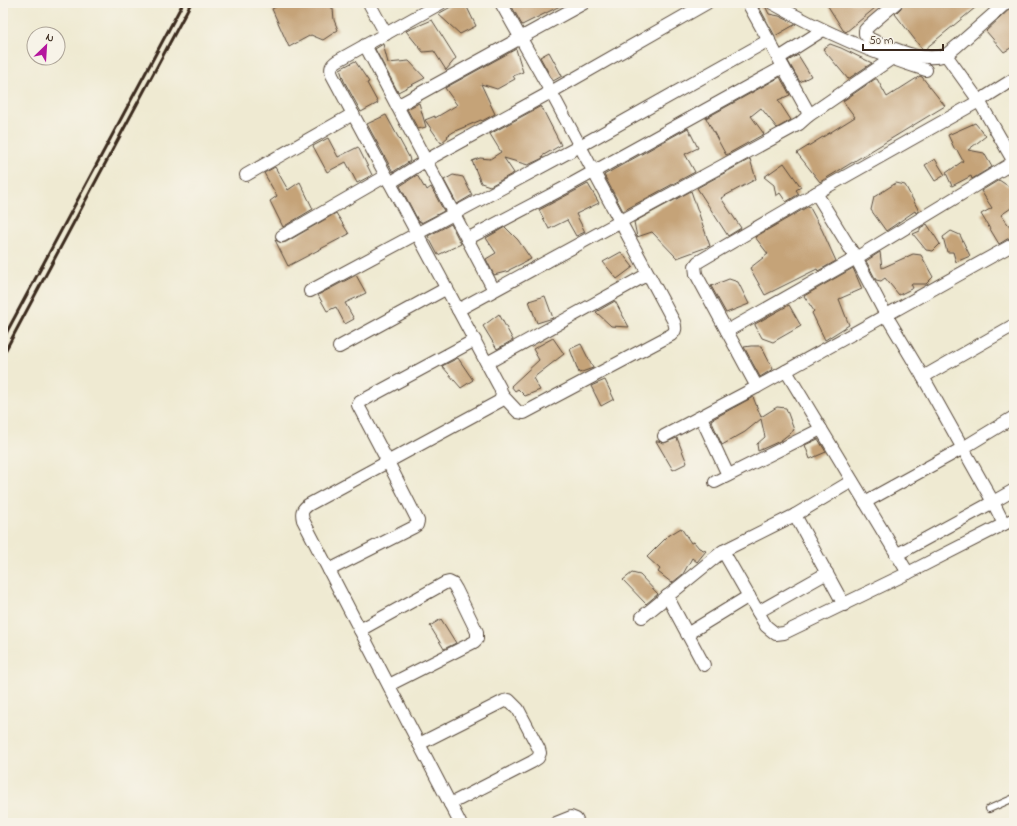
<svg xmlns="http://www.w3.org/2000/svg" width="1017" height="826" viewBox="0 0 1017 826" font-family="'Indie Flower',sans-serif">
<rect width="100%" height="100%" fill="#f7f3e8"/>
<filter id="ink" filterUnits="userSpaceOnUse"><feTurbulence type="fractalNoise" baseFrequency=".025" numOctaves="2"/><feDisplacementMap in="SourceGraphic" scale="8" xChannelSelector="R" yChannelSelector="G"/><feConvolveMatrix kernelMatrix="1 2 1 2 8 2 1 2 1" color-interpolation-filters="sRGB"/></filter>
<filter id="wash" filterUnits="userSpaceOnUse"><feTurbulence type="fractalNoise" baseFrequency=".012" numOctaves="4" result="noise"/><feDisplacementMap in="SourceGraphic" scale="16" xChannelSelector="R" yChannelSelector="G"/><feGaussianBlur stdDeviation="0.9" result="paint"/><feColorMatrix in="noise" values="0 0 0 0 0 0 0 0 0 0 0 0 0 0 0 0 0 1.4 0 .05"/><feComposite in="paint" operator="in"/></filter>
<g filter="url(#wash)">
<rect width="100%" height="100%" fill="#efead2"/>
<g id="blocks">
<g fill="#c5a378">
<path d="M 283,3 L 301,3 L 305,8 L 318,3 L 324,3 L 333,9 L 334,20 L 338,30 L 323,40 L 311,35 L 289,47 L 272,9 Z"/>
<path d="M 458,3 L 465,3 L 476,26 L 460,34 L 438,14 Z"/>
<path d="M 517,3 L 566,3 L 522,25 L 511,5 Z"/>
<path d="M 826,3 L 881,3 L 846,32 L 843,30 Z"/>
<path d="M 903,3 L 981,3 L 925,49 L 922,49 L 895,14 L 901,8 Z"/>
<path d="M 764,4 L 769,14 L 779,16 L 796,24 L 775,36 L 759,7 Z"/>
<path d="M 1014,5 L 1014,46 L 1004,52 L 986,31 Z"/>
<path d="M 432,20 L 456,58 L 446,70 L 434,51 L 423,52 L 406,31 Z"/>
<path d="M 383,44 L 388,63 L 409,61 L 425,78 L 398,92 L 375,49 Z"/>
<path d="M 830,44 L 841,48 L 872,63 L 848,79 L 823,49 Z"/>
<path d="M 516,49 L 523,72 L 513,76 L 515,79 L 497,89 L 481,84 L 495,114 L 482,121 L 481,120 L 455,131 L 447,136 L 448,137 L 441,143 L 425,120 L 435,116 L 435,118 L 457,105 L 445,88 Z"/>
<path d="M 549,52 L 562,76 L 553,81 L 540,57 Z"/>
<path d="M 798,55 L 811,76 L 800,82 L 788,61 Z"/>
<path d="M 355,61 L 369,82 L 367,83 L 378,103 L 361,112 L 344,81 L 340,69 Z"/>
<path d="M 920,76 L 922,77 L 945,106 L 820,182 L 797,153 L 855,117 L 843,101 L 875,79 L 877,79 L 887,97 Z"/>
<path d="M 780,77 L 790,95 L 778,100 L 791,120 L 777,128 L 761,108 L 751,116 L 764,134 L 726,155 L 706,118 Z"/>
<path d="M 419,103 L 426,127 L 418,129 L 407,109 Z"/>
<path d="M 541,106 L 561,145 L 542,156 L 543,158 L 528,165 L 504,158 L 514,173 L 490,186 L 481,183 L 472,161 L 480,158 L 490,159 L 501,152 L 490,134 Z"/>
<path d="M 386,115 L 409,157 L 410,161 L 393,172 L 367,124 Z"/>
<path d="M 975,123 L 986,136 L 968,150 L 984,153 L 992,167 L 972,179 L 971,176 L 952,186 L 946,173 L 963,161 L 957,150 L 955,150 L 948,135 Z"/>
<path d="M 688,128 L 698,148 L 685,154 L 695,172 L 623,211 L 604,175 Z"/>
<path d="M 328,138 L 338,157 L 358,147 L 372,175 L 357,183 L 346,162 L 327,172 L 313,146 Z"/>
<path d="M 750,159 L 756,179 L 721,198 L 741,228 L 728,236 L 697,188 Z"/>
<path d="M 935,159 L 945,175 L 935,181 L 925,165 Z"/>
<path d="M 784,163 L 801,187 L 796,190 L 799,194 L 786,202 L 780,193 L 776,196 L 774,185 L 764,177 Z"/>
<path d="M 275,167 L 288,190 L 300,182 L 313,209 L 283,227 L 270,201 L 277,196 L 264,173 Z"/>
<path d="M 417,175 L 424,187 L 425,186 L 427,190 L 431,187 L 444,211 L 421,223 L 421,221 L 419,222 L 400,186 Z"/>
<path d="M 453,175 L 463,177 L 472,195 L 457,204 L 444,180 Z"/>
<path d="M 999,180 L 1008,186 L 1014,184 L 1014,206 L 1001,215 L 1014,232 L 1014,235 L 999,244 L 981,214 L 992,208 L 981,191 Z"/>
<path d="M 896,183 L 905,185 L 919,211 L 916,213 L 915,211 L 886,231 L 871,210 L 874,197 Z"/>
<path d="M 588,184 L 599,203 L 576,214 L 585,232 L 576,236 L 567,220 L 549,229 L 539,210 Z"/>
<path d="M 691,191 L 710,246 L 677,258 L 652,232 L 637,237 L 634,222 Z"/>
<path d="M 809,206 L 822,230 L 836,261 L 818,271 L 817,269 L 765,295 L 750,268 L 768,254 L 755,237 Z"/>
<path d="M 336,213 L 349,234 L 288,266 L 275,240 L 282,243 L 286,242 Z"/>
<path d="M 451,224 L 461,244 L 438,255 L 428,236 Z"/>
<path d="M 927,224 L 940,244 L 933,251 L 926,250 L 913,234 L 920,231 L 920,228 Z"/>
<path d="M 505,227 L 518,240 L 531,259 L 509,270 L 509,271 L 494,275 L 486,259 L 496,253 L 486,238 Z"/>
<path d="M 951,231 L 960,235 L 970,256 L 956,262 L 953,252 L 947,252 L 943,237 Z"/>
<path d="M 621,252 L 633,267 L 617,279 L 603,262 Z"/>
<path d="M 880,252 L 882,268 L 913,254 L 921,255 L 933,277 L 926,284 L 911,284 L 913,288 L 899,295 L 885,278 L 881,281 L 876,280 L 866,261 Z"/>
<path d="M 853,268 L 862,289 L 839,299 L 849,325 L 825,340 L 812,313 L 814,311 L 804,296 Z"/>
<path d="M 356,275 L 366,293 L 345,303 L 354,319 L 345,324 L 336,307 L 327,311 L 318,295 Z"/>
<path d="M 729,279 L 738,282 L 749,304 L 726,313 L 711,286 Z"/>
<path d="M 545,296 L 553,318 L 537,323 L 529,301 Z"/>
<path d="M 615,301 L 629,327 L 611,326 L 596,312 Z"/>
<path d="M 789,305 L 801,326 L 773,342 L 762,338 L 755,325 L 755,324 Z"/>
<path d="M 499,314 L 513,340 L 497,349 L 483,326 Z"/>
<path d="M 553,338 L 564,354 L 533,378 L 540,390 L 525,396 L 518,389 L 515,391 L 511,386 L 539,360 L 533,349 Z"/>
<path d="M 581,344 L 593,368 L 579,373 L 570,349 Z"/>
<path d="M 751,346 L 761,346 L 773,369 L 760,377 L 744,347 Z"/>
<path d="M 458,358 L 473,380 L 461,388 L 442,366 Z"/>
<path d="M 605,380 L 614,399 L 601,406 L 591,386 Z"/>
<path d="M 753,397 L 761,417 L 777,407 L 786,408 L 794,430 L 780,441 L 758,451 L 757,444 L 765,437 L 761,419 L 745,432 L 722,445 L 711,420 Z"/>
<path d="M 677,438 L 687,463 L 673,470 L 656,441 L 658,441 L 664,443 Z"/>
<path d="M 818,439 L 826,452 L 810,459 L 805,445 Z"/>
<path d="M 681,528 L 691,543 L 694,542 L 699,548 L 706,551 L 697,562 L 692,558 L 683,574 L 672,583 L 658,572 L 660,569 L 647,557 L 668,536 Z"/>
<path d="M 632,573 L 640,575 L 658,594 L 646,604 L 623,580 Z"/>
<path d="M 441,619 L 456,643 L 444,649 L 430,626 Z"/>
</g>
</g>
</g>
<g filter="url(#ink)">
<use href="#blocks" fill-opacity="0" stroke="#564739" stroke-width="1"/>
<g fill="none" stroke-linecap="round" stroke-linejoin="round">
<g stroke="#564739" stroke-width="8">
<path id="lane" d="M 989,809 L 1014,798"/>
</g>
<g stroke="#564739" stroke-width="14">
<g id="street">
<path d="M 369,3 L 386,34"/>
<path d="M 441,3 L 337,61 C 331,65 330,68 332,75 L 500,388 L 502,395 L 500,401 L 308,505 C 302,510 301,512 303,520 L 460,823"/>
<path d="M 501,3 L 551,92 L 674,322 C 676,328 676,331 671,335 L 524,413 L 518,412 L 502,395"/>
<path d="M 772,3 C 822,31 871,53 926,70"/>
<path d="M 896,3 L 869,26 L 865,30 L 865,34 L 870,39 C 894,48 921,63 946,55 L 979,101 L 1014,162"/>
<path d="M 365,45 L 494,290"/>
<path d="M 946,55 L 957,46 L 1006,3"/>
<path d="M 779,58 L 823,30"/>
<path d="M 397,106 L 584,3"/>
<path d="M 808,116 L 891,59"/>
<path d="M 246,175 L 353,114"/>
<path d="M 390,183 L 425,161 L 551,92 L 707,3"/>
<path d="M 816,193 L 856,258 L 886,315 L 923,377 L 993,502 L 1014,490"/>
<path d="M 282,236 L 386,176"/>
<path d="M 467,239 L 566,187 L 783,67"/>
<path d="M 310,291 L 580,146 L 769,40"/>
<path d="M 458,310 L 799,124 L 808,116 L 807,110 L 748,3"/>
<path d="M 727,331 L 856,258 L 1014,162"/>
<path d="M 339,347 L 447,288"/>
<path d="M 487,363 L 648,274"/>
<path d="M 786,371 L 908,573"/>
<path d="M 923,377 L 1014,325"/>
<path d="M 757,387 L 696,274 L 695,266 L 698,262 L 816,193 L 979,101 L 1014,79"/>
<path d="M 701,417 L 728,475"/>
<path d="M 664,436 L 757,387 L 1014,244"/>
<path d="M 715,482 L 821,429"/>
<path d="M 865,502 L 963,448 L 1014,417"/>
<path d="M 795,515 L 844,605"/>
<path d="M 723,551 L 766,626 L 776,634 L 784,633 L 908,573 L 1014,519"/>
<path d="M 896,555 L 993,502 L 1004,524"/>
<path d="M 329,570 L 414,527 L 417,525 L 418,521 L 388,462 L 360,409 L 358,405 L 360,402 L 475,340"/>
<path d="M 667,596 L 704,665"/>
<path d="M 758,612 L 827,573"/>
<path d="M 642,617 L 723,551 L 795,515 L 852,481"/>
<path d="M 360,630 L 445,583 L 449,582 L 453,584 L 456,589 L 477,632 L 477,639 L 474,642 L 389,685"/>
<path d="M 687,634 L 749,596"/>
<path d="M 419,744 L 504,701 L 509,700 L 518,709 L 539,749 L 540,753 L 538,758 L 532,762 L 450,804"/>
<path d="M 556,823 L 571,817 L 576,819 L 578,823"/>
</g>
</g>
<use href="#lane" stroke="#fff" stroke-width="6"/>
<use href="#street" stroke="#fff" stroke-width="12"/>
<g stroke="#3b2a1e" stroke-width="3">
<path d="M 3,339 L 183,3"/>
<path d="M 3,355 L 191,3"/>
</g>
</g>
</g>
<rect width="1017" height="826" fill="none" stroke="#f7f3e8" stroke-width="16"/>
<g transform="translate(46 46) rotate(25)"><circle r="19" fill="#f7f3e8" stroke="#aca397"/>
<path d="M0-3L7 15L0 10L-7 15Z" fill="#b5179e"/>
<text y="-6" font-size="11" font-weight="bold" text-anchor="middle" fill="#3b2a1e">N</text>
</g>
<path d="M863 44v6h80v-6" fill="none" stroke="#3b2a1e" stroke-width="2"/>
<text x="869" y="44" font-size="12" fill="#3b2a1e" stroke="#f7f3e8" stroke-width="3" paint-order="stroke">50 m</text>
</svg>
